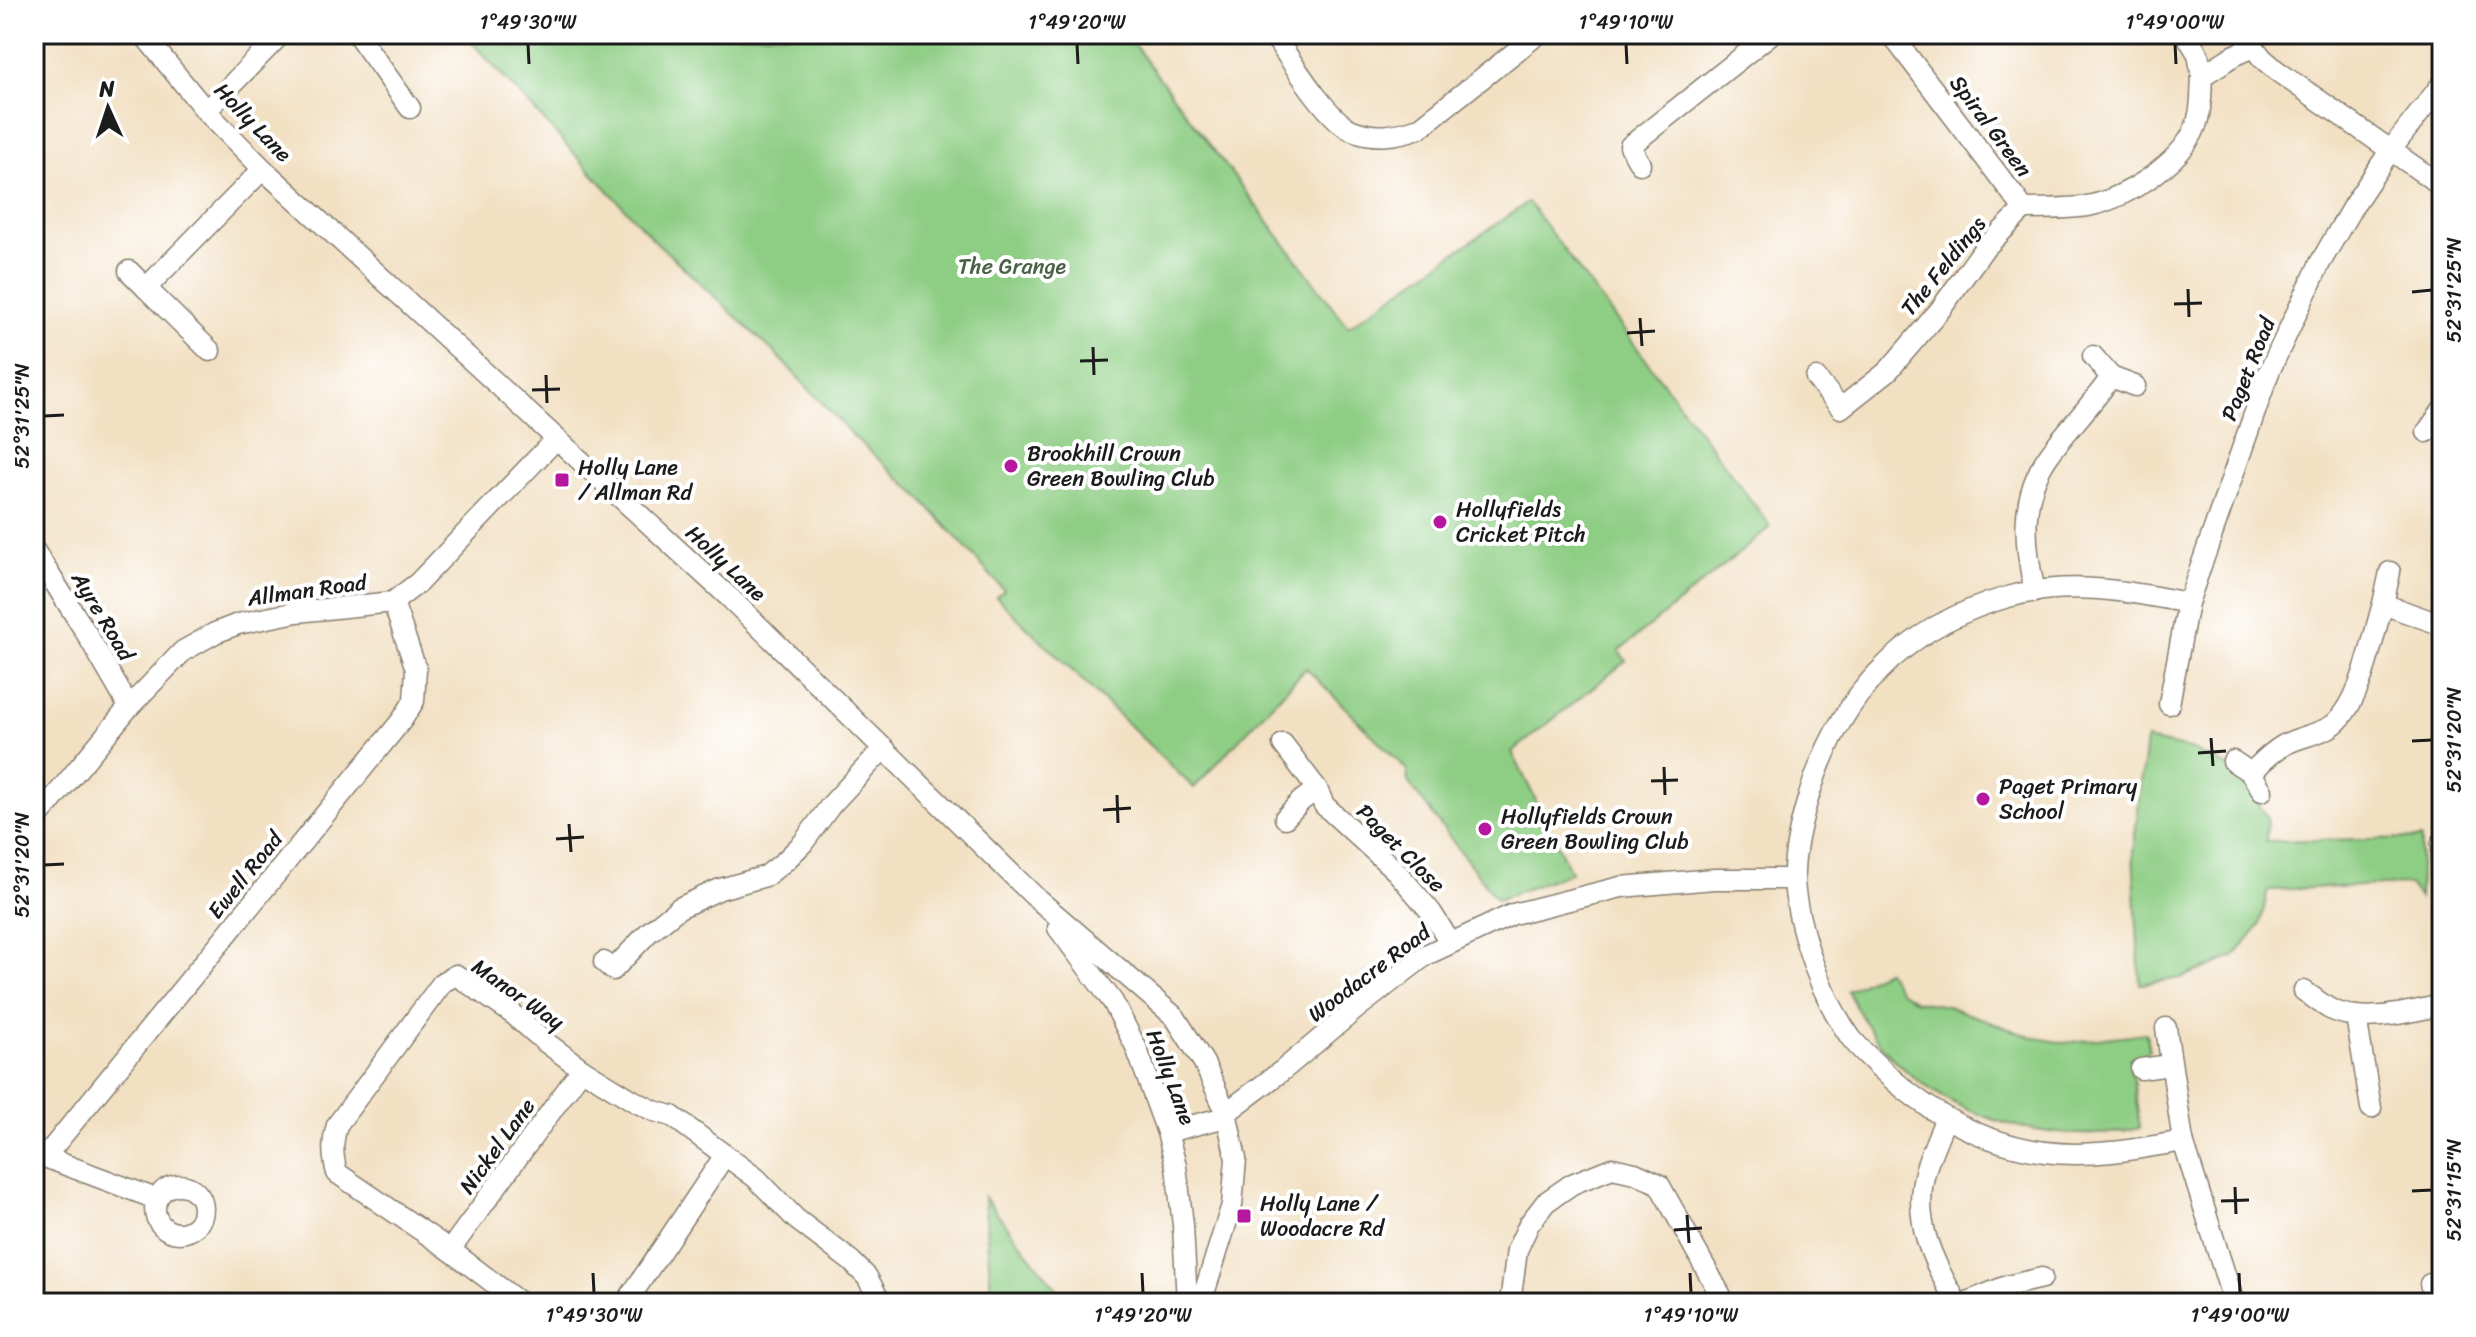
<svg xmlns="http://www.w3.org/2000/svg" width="2476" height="1337" viewBox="0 0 2476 1337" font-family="Sriracha,sans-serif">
<rect width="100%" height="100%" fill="#fff"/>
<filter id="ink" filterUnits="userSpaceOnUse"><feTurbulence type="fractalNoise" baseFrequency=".0125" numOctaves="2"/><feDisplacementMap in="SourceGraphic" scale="16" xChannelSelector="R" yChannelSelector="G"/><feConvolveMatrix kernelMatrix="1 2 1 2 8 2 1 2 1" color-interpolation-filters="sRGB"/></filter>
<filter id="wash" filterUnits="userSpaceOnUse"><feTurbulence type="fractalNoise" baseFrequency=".006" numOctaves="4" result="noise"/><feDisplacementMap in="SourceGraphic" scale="32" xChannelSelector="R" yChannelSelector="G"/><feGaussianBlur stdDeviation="1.8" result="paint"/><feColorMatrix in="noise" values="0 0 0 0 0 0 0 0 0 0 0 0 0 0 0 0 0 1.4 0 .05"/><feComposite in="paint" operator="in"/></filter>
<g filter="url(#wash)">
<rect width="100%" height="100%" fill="#f2e0c3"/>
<g fill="#8ece84" stroke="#557550" stroke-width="2">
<path d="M 464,34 L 1126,34 L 1348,327 L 1528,202 L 1771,527 L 1619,651 L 1626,661 L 1512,752 L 1571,872 L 1497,900 L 1408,782 L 1407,770 L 1306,668 L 1194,788 L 996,597 L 1004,590 L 919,496 L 854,437 L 776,354 L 654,240 Z"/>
<path d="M 2146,740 L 2190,749 L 2237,771 L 2267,817 L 2266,841 L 2421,838 L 2419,898 L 2408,884 L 2268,890 L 2260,925 L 2234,957 L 2181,978 L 2140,984 L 2133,853 Z"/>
<path d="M 1886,970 L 1900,991 L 1915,1001 L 1947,1006 L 2031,1037 L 2064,1043 L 2146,1033 L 2149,1051 L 2141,1056 L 2130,1058 L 2140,1128 C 2126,1130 2112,1134 2098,1134 C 2020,1137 1940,1110 1887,1052 C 1870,1034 1859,1012 1847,991 Z"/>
<path d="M 984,1197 L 1068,1303 L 992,1303 Z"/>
</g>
</g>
<g filter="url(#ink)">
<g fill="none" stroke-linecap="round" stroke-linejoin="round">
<g stroke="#877e70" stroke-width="23">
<g id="street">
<path d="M 143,34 L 206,111 L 263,169 L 730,598 L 1034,896 L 1175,1017 L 1204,1063 L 1226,1112 L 1236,1159 L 1232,1205 L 1201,1303"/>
<path d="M 357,34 L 410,108"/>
<path d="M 1273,34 C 1289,57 1327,120 1352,130 C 1375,139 1396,136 1419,128 L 1538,34"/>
<path d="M 1891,34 L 2024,209"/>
<path d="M 2186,34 L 2198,54 L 2202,76"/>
<path d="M 2244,34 L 2262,58 L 2277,71 L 2442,186"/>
<path d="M 206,111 L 281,34"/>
<path d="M 1640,164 L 1630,146 L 1771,34"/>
<path d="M 129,271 L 146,288"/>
<path d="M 210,351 L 146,288 L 263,169"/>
<path d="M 2093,356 L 2111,377"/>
<path d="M 1816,378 L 1841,408 L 1888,371 L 1940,310 L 1983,250 L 2024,209 C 2046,208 2070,210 2092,205 C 2129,197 2189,158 2198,119 C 2202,105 2201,90 2202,76 L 2233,56 L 2253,47"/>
<path d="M 2427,432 L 2442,411"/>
<path d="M 34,550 L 85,631 L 129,707"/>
<path d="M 2035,592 C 2024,544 2019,497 2049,455 C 2068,428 2092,405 2111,377 L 2135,386"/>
<path d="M 2383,604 L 2390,572"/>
<path d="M 2169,704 L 2188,603 L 2269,372 L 2320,263 L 2353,206 L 2390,151 L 2442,84"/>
<path d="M 1283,744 L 1317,789 L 1324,805 L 1397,872 L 1431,912 L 1450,942"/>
<path d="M 2233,761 L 2251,773 C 2261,763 2271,752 2284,745 C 2298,737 2316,735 2330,727 C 2361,708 2372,638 2383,604 L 2442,625"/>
<path d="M 2251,773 L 2262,791"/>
<path d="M 1285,818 L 1301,801 L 1317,789"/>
<path d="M 34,822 L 129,707 L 183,651 L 215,633 L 238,624 L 297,612 L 393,602 L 418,583 L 556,439"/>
<path d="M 2442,843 L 2442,879"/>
<path d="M 1058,928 L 1113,1002 L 1136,1047 L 1167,1132 L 1176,1166 L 1183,1225 L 1187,1303"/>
<path d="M 604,962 L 613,970 L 648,933 L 679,908 L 720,889 L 766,876 L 785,861 L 803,843 L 831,805 L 884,748"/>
<path d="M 2304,991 C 2313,997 2321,1004 2330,1009 C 2363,1025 2408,1012 2442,1005"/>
<path d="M 2356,1016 L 2371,1108"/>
<path d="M 2166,1028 L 2183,1141 L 2234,1303"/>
<path d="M 2141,1069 L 2170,1065"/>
<path d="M 1945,1119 C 1939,1136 1930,1154 1925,1172 C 1912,1221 1933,1262 1957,1303"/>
<path d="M 1167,1132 L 1218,1119 L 1283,1070 L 1357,1008 L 1426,955 L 1513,914 L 1621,887 L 1714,879 L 1794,879"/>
<path d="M 2183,1141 C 2138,1149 2091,1158 2045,1152 C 1979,1143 1923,1110 1876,1064 C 1868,1056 1858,1047 1851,1038 C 1831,1010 1817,978 1807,945 C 1801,925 1795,901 1794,880 C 1793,855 1800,826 1807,802 C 1837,698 1902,626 2008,597 C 2068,580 2129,591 2188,603"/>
<path d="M 34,1153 L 156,1199"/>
<path d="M 45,1157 L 402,720 L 414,701 L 416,669 L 393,602"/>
<circle cx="179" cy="1209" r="24"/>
<path d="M 450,1250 L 582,1069"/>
<path d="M 2430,1284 L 2438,1303"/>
<path d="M 520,1303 L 450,1250 L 337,1173 C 332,1154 332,1143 337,1125 L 443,982 L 456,975 L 513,1014 L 544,1041 L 582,1069 L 634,1101 L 654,1111 L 672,1116 L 756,1178 L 796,1219 L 851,1261 L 867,1277 L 881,1303"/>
<path d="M 626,1303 L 725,1155"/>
<path d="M 1510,1303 L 1517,1250 L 1529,1224 L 1546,1202 L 1572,1184 L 1612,1168 L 1635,1173 L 1659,1184 L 1725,1303"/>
<path d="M 1965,1303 L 2007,1286 L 2042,1278"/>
</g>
</g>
<use href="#street" stroke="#fff" stroke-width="20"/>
</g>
</g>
<path fill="none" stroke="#1c1c1c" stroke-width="3" d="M 528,44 L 529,64M 1077,44 L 1078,64M 1626,44 L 1627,64M 2175,44 L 2176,64M 2188,289 L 2189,317M 2412,292 L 2432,290M 2174,304 L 2202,303M 1640,318 L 1642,346M 1627,333 L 1655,331M 1093,347 L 1094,375M 1080,361 L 1108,360M 546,375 L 547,403M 532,390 L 560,389M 44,416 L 64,415M 2211,738 L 2213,766M 2412,741 L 2432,740M 2198,753 L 2226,751M 1664,767 L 1665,795M 1651,781 L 1678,780M 1117,795 L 1118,823M 1103,810 L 1131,808M 569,824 L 571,852M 556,839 L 584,837M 44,865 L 64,864M 2235,1187 L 2236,1214M 2412,1191 L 2432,1190M 2221,1201 L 2249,1200M 1687,1215 L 1689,1243M 1674,1230 L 1702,1228M 593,1273 L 594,1293M 1142,1273 L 1143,1293M 1690,1273 L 1691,1293M 2239,1273 L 2240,1293"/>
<g fill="#b5179e" stroke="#fff" stroke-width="3">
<circle cx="1011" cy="466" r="8"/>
<rect x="554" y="472" width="16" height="16" rx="4"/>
<circle cx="1440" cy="522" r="8"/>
<circle cx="1983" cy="799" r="8"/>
<circle cx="1485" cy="829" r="8"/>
<rect x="1236" y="1208" width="16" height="16" rx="4"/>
</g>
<g text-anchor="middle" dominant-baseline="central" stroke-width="8" stroke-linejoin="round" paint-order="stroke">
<g font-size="22" fill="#1c1c1c" stroke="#fff">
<text transform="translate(253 122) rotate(46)">Holly Lane</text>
<text transform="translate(1991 126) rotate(53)">Spiral Green</text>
<text transform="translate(1943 266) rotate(-51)">The Feldings</text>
<text transform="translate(2248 369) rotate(-68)">Paget Road</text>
<text transform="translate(726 563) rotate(43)">Holly Lane</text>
<text transform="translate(307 590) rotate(-8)">Allman Road</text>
<text transform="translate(103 616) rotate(59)">Ayre Road</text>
<text transform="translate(1401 848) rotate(45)">Paget Close</text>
<text transform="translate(245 875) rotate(-51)">Ewell Road</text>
<text transform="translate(1369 973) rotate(-37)">Woodacre Road</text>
<text transform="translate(518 994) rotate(35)">Manor Way</text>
<text transform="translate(1171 1077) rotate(69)">Holly Lane</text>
<text transform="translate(497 1146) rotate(-54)">Nickel Lane</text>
</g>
<g font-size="22" fill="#4a6346" stroke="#fff">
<text x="1012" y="266">The Grange</text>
</g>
<g font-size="22" fill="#1c1c1c" stroke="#fff" text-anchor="start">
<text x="1027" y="453">Brookhill Crown<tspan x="1027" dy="25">Green Bowling Club</tspan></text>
<text x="578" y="467">Holly Lane<tspan x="578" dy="25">/ Allman Rd</tspan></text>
<text x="1456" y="509">Hollyfields<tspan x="1456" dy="25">Cricket Pitch</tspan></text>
<text x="1999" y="786">Paget Primary<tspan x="1999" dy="25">School</tspan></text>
<text x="1501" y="816">Hollyfields Crown<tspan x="1501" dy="25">Green Bowling Club</tspan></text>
<text x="1260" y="1203">Holly Lane /<tspan x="1260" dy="25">Woodacre Rd</tspan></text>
</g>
</g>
<rect width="2476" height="1337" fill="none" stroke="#fff" stroke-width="88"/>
<g transform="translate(108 108) rotate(357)" stroke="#ffffff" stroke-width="6" paint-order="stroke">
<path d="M0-6L14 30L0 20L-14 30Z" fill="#1c1c1c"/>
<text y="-12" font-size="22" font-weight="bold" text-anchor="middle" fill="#1c1c1c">N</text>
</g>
<rect x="44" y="44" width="2388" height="1249" fill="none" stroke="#1c1c1c" stroke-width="3"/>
<g font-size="20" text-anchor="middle" fill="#1c1c1c">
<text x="528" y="29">1°49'30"W</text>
<text x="1077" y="29">1°49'20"W</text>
<text x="1626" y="29">1°49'10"W</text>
<text x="2175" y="29">1°49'00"W</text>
<text transform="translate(2454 290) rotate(-90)" y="7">52°31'25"N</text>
<text transform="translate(22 416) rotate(-90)" y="7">52°31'25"N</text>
<text transform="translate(2454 740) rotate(-90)" y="7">52°31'20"N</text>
<text transform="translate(22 865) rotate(-90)" y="7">52°31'20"N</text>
<text transform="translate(2454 1190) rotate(-90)" y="7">52°31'15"N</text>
<text x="594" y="1322">1°49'30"W</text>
<text x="1143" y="1322">1°49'20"W</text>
<text x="1691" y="1322">1°49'10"W</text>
<text x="2240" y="1322">1°49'00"W</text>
</g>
</svg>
